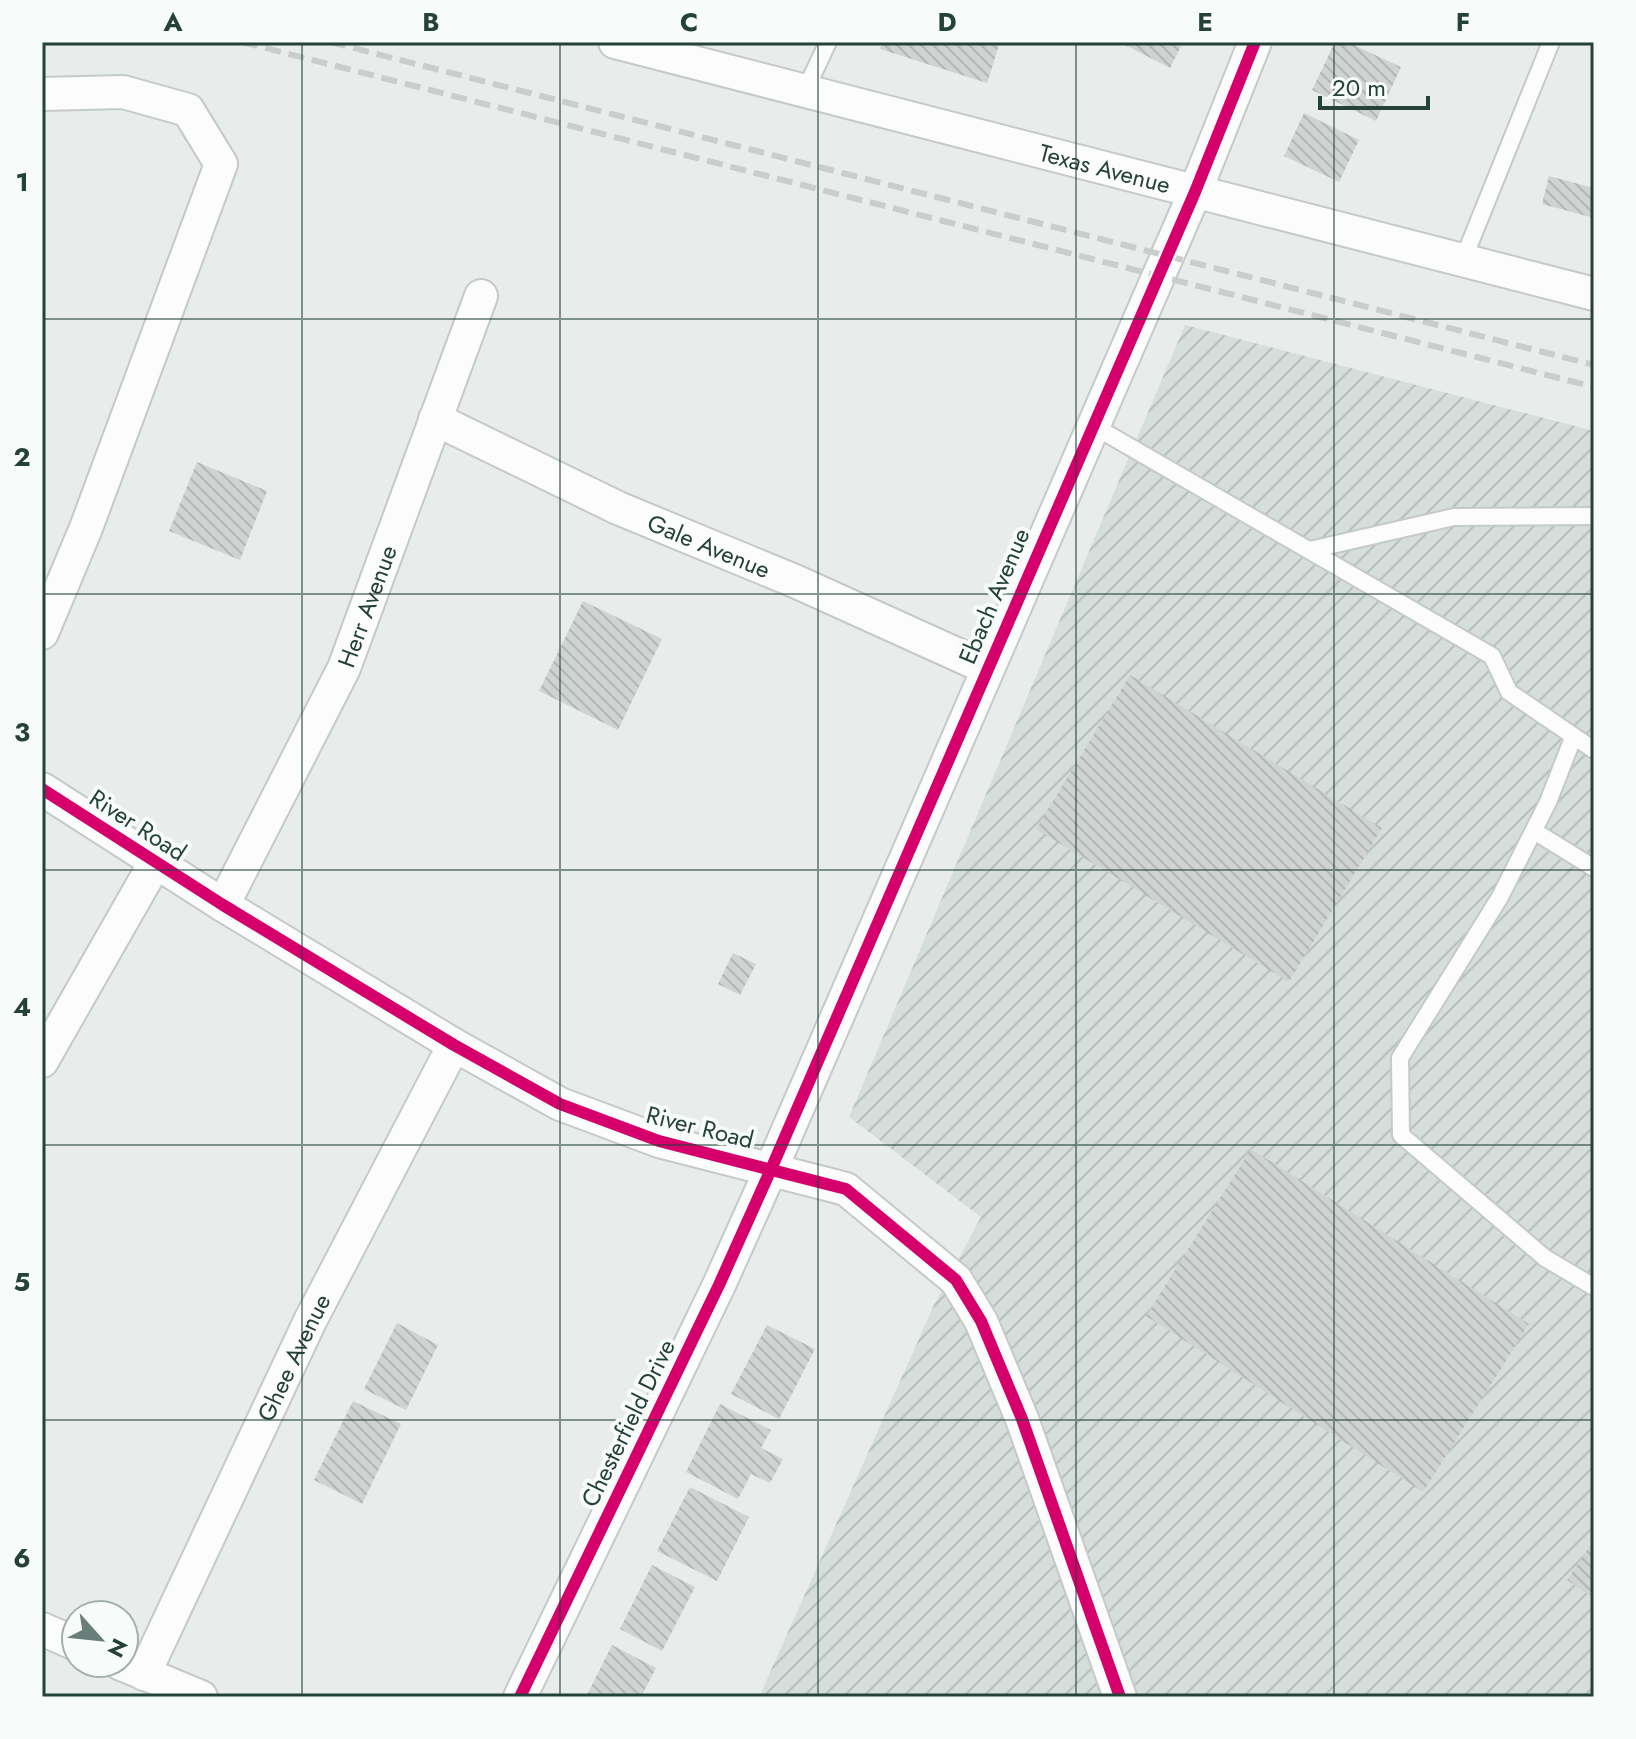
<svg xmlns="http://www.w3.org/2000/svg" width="1636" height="1739" viewBox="0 0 1636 1739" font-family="Jost,sans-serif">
<defs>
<pattern id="industrial-furrows" width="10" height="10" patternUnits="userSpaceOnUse" patternTransform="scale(2)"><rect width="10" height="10" fill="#d6dedb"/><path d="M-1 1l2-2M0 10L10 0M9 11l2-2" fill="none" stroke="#b8c0bd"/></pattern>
<pattern id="building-back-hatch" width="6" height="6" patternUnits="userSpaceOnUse" patternTransform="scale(2)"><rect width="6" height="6" fill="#cfd4d2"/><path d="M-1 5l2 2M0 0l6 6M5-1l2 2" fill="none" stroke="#b2b7b5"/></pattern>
</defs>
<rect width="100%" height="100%" fill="#e8edeb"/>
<path fill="url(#industrial-furrows)" d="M 1185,325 L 1594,431 L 1594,1697 L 759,1697 L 934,1305 L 981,1217 L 849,1117 Z"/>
<g fill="url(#building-back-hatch)">
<path d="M 882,42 L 1000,42 L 987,83 L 880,49 Z"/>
<path d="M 1119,42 L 1183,42 L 1170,68 Z"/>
<path d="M 1335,42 L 1347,42 L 1401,67 L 1376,121 L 1312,90 Z"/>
<path d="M 1304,113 L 1359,140 L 1339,182 L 1284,156 Z"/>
<path d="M 1549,176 L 1594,188 L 1594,218 L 1542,204 Z"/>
<path d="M 197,462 L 267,491 L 240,560 L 169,531 Z"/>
<path d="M 583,601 L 662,639 L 618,730 L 539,691 Z"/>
<path d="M 1130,675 L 1382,828 L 1289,982 L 1036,829 Z"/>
<path d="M 733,953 L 756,964 L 740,995 L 718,984 Z"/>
<path d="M 1251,1149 L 1529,1324 L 1423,1492 L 1146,1316 Z"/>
<path d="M 397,1323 L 438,1345 L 406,1410 L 364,1389 Z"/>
<path d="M 767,1325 L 815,1349 L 779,1419 L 731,1394 Z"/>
<path d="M 353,1401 L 401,1424 L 362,1504 L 314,1480 Z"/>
<path d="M 720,1404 L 771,1430 L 761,1448 L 783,1459 L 770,1483 L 751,1474 L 738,1499 L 686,1472 Z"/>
<path d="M 690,1487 L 749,1517 L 717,1581 L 657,1551 Z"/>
<path d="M 1594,1540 L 1594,1598 L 1567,1580 Z"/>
<path d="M 652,1565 L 695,1587 L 662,1651 L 620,1629 Z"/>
<path d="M 612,1645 L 656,1668 L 641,1697 L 586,1697 Z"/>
</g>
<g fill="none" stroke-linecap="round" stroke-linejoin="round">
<g stroke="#c5cac8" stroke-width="20">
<g id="service">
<path d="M 805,91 L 828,42"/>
<path d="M 1463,260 L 1551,42"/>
<path d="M 1092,425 L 1492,656 L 1509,692 L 1594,750"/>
<path d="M 1310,550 L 1454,517 L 1594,516"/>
<path d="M 1573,738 L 1548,802 L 1500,897 L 1400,1058 L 1401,1135 L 1545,1258 L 1594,1287"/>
<path d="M 1534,831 L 1594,868"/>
</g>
</g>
<g stroke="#c5cac8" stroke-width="36">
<g id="minor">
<path id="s1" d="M 615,42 L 1594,294"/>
<path d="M 42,94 L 123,92 L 188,110 L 221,164 L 86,528 L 42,633"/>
<path id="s2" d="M 435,419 L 618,508 L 797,582 L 987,668"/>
<path d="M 42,789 L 223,905 L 454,1045 L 560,1104 L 659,1141 L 846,1189 L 956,1280 L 981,1321 L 1022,1419 L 1120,1697"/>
<path id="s3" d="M 223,905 L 344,668 L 481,296"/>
<path d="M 42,1061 L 155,863"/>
<path d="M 42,1629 L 76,1644"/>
<path d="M 119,1663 L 201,1697"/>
<path id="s4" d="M 144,1674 L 310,1321 L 454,1045"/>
<path d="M 520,1697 L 719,1285 L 772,1167 L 1195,192 L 1255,42"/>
</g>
</g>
<use href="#service" stroke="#fcfcfc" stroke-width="16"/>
<use href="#minor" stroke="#fcfcfc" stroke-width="32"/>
<g stroke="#c9cdcc" stroke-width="6" stroke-dasharray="16 8" stroke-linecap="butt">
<path d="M 242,42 L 1594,387"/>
<path d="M 330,42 L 1594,365"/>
</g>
<g stroke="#f7fbf9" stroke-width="17">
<g id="cycleway">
<path d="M 42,789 L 223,905 L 454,1045 L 560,1104 L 659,1141 L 846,1189 L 956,1280 L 981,1321 L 1022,1419 L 1120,1697"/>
<path d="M 520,1697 L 719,1285 L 772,1167 L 1195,192 L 1255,42"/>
</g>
</g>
<use href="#cycleway" stroke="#d6006c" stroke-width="12"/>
</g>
<path fill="none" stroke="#24423a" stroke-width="2" stroke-opacity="0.55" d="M 302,42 L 302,1697M 560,42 L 560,1697M 818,42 L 818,1697M 1076,42 L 1076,1697M 1334,42 L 1334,1697M 42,319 L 1594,319M 42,594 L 1594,594M 42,870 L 1594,870M 42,1145 L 1594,1145M 42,1420 L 1594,1420"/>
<g text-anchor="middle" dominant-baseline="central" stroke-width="8" stroke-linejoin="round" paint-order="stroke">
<g font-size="24" fill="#24423a" stroke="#f7fbf9">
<text stroke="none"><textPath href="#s1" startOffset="506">Texas Avenue</textPath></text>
<text stroke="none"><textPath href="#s2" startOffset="302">Gale Avenue</textPath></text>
<text transform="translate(994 596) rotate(-67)">Ebach Avenue</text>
<text stroke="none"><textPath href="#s3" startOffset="332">Herr Avenue</textPath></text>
<text transform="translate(138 825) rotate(33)">River Road</text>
<text transform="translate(700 1127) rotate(14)">River Road</text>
<text stroke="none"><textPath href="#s4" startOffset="350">Ghee Avenue</textPath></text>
<text transform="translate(628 1423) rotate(-64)">Chesterfield Drive</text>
</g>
</g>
<rect width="1636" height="1739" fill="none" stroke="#f7fbf9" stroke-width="88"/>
<g transform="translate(100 1639) rotate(117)"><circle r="38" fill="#f7fbf9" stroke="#a3b1ad" stroke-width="2"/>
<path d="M0-6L14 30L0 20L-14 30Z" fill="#697e78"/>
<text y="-12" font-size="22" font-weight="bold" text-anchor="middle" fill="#24423a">N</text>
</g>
<path d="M1320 96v12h108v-12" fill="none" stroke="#24423a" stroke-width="4"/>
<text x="1332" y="96" font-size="24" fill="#24423a" stroke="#f7fbf9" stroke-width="6" paint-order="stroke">20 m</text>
<rect x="44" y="44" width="1548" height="1651" fill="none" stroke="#24423a" stroke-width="3"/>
<g font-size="26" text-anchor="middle" font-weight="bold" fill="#24423a">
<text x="173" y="31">A</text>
<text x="431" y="31">B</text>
<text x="689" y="31">C</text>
<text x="947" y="31">D</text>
<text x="1205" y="31">E</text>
<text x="1463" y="31">F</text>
<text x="22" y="191">1</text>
<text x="22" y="466">2</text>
<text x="22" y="741">3</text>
<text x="22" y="1016">4</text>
<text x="22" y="1291">5</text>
<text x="22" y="1567">6</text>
</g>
</svg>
